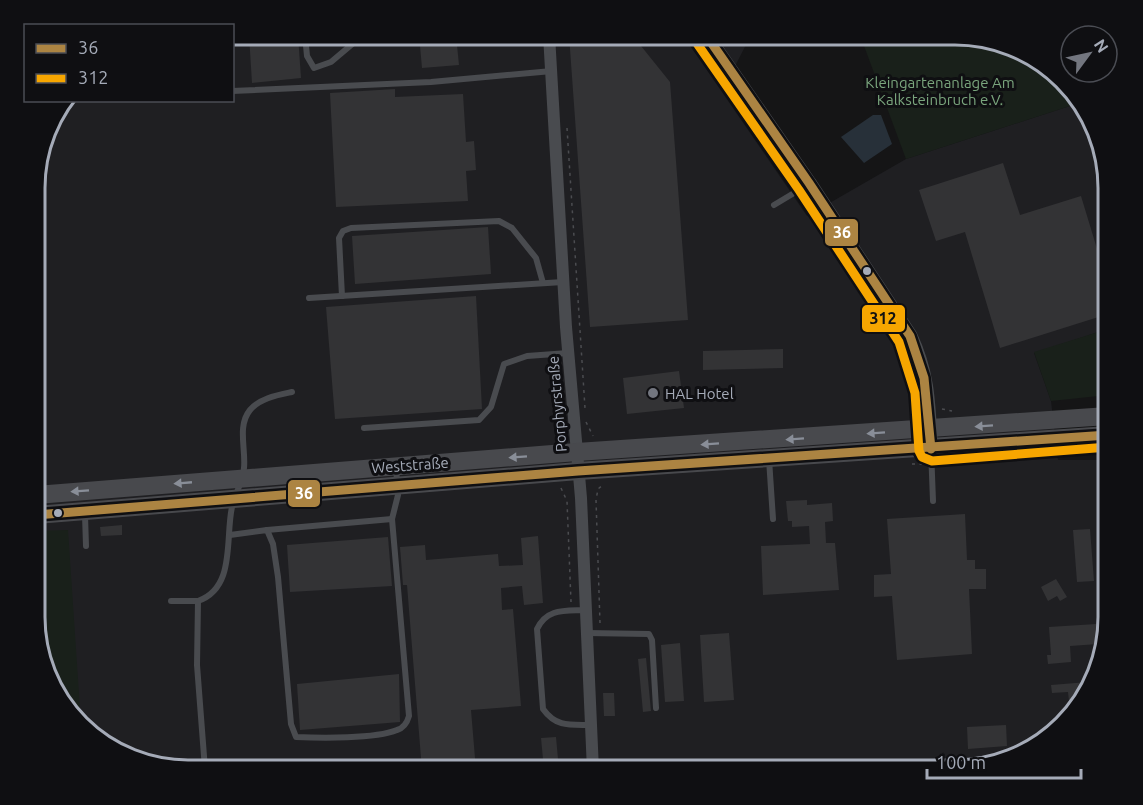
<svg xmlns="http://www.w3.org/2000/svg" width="1143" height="805" viewBox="0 0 1143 805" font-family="Ubuntu,sans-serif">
<rect width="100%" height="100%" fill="#151516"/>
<g fill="#1f1f22">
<path d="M 233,35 L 683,35 L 807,216 L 906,159 L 1079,103 L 1093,120 L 1108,178 L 1108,329 L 1034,353 L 1051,401 L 1058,460 L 1108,460 L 1108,627 L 1077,710 L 1023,755 L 955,770 L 178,770 L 95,739 L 55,694 L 36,637 L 36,168 L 55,112 L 64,101 L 232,100 Z"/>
<path d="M 708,35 L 751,35 L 732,72 Z"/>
</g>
<g fill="#19201a">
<path d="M 860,35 L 965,35 L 1048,66 L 1079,103 L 906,159 Z"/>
<path d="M 1108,329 L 1108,395 L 1051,401 L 1034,352 Z"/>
<path d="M 68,530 L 81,724 L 55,694 L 36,637 L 36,531 Z"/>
</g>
<path fill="#273039" d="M 873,115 L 881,115 L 892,144 L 864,163 L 841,137 Z"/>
<g fill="#333335">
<path d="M 249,35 L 298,35 L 301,78 L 252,83 Z"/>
<path d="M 334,35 L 355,35 L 343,45 Z"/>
<path d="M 419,35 L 456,35 L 459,65 L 422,68 Z"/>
<path d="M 569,35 L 600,35 L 600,43 L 637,41 L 670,82 L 688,320 L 590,327 Z"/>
<path d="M 395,89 L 395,97 L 463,94 L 466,142 L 474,141 L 476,170 L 466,171 L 468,201 L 336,207 L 330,93 Z"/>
<path d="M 1077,101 L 1093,120 L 1100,146 L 1091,149 Z"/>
<path d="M 1003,163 L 1020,215 L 1081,196 L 1108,285 L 1108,314 L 1000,348 L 965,232 L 936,241 L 919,190 Z"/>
<path d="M 488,227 L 491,274 L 355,284 L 352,236 Z"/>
<path d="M 476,296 L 482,409 L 335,419 L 326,307 Z"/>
<path d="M 783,349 L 783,368 L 703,370 L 703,351 Z"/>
<path d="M 679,371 L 684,408 L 627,414 L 623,378 Z"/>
<path d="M 807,500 L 807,505 L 832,503 L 833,521 L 825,522 L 826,543 L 835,543 L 839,590 L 763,595 L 761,546 L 810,544 L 809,526 L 792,527 L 792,521 L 788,521 L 786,501 Z"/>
<path d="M 965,514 L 967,560 L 975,560 L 975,569 L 986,569 L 986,589 L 969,589 L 972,654 L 897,660 L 892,596 L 874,597 L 874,575 L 891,574 L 887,519 Z"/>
<path d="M 122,525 L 122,535 L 101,536 L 100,527 Z"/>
<path d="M 1090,529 L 1094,581 L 1077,582 L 1073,530 Z"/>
<path d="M 538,536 L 543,603 L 524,605 L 522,586 L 501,588 L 502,610 L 513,609 L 521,706 L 471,710 L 476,770 L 422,770 L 407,585 L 403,585 L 400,547 L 425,545 L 426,560 L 498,554 L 499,566 L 523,565 L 521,538 Z"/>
<path d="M 388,537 L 392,586 L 290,592 L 287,545 Z"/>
<path d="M 1056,579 L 1067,597 L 1060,601 L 1057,596 L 1048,601 L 1041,587 Z"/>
<path d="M 1096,624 L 1098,644 L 1070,646 L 1071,662 L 1048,664 L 1047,655 L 1051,655 L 1049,627 Z"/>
<path d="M 729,633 L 734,700 L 704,702 L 700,635 Z"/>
<path d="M 680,643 L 684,701 L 665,702 L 661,645 Z"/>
<path d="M 646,658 L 651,711 L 643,712 L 638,659 Z"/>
<path d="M 399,674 L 400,722 L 300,730 L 297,684 Z"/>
<path d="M 1088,682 L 1078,708 L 1070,709 L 1068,692 L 1052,693 L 1051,685 Z"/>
<path d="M 603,693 L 614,693 L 615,716 L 604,716 Z"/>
<path d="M 1006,725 L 1007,746 L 968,749 L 967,727 Z"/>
<path d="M 556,737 L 559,770 L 544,770 L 541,738 Z"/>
</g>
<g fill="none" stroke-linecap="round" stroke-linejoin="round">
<g stroke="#4b4c50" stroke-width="1.5" stroke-dasharray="3 4.5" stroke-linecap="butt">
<path d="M 567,128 L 585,408"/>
<path d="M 942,409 L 952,411"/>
<path d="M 586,422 L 593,436"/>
<path d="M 558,439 L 564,431"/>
<path d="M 912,464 L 922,464"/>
<path d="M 561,488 L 567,501 L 571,602"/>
<path d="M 600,623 L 596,500 L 598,489 L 604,484"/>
</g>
<g stroke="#494b4f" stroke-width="6">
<path d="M 305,35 L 307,56 L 314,68 L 331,62 L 363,35"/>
<path d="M 232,91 L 431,82 L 552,71"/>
<path d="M 774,205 L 809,184"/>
<path d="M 342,296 L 339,238 L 343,231 L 351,228 L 499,221 L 512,228 L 536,258 L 543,283"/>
<path d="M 309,298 L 563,282"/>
<path d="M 364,428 L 479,420 L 491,407 L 504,364 L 527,356 L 568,353"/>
<path d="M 931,449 L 933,501"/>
<path d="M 769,459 L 773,519"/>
<path d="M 85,515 L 86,546"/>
<path d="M 267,530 L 392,519"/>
<path d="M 230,535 L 267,530 L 273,544 L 278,577 L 291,724 L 296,737 C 320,738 375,739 397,730 C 404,728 407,723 409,716 L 392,519 L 398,495 L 396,467"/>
<path d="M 171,601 L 198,601"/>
<path d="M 585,610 C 565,611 547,608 537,629 L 543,709 C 556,727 569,725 591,725"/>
<path d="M 586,633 L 649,634 L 652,640 L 656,708"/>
<path d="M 205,769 L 197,665 L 198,601 C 236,588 225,538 232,507 C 235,494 243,481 244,468 C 246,449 237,426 250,410 C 260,398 278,395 292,392"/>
</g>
<path stroke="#494b4f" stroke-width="12" d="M 549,35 L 566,327 L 581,498 L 593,770"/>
<path stroke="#494b4f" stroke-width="15" d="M 706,35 L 809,183 L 910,336 C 927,372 928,401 930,440"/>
<g stroke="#48494d" stroke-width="18">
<path d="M 36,495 L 577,452 L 1108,416"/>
<path d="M 36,515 L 578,471 L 1108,435"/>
</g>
<g stroke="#0f0f12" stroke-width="14">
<g id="bus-1">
<path d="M 706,35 L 809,183 L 910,336 L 924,378 L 931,449"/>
<path d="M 36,515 L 578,471 L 1108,435"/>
</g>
</g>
<g stroke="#0f0f12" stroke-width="14">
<path id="bus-2" d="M 696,42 L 799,190 L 899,342 L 915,393 L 919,451 L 922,457 L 932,461 L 1108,447"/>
</g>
<use href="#bus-1" stroke="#ac8442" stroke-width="9"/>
<use href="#bus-2" stroke="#f7a600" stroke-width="9"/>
</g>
<defs><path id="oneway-solid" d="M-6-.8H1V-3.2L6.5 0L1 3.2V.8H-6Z" transform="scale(1.5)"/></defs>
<g fill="#898e98">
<use href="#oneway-solid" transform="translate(984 426) rotate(176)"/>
<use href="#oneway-solid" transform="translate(876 433) rotate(176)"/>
<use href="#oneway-solid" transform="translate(795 439) rotate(176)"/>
<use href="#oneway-solid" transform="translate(710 444) rotate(176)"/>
<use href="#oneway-solid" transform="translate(518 457) rotate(176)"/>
<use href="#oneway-solid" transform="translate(183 483) rotate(175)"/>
<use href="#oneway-solid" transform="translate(80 491) rotate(176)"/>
</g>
<g fill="#a5abb8" stroke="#0f0f12" stroke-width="2">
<circle cx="867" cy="271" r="5"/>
<circle cx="58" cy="513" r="5"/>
</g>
<circle fill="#73767f" stroke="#0f0f12" stroke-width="2" cx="653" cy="393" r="6"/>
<g text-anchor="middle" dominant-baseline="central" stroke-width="6" stroke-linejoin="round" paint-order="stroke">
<g font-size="15" fill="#7aa57d" stroke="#0f0f12">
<text x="940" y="82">Kleingartenanlage Am<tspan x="940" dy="17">Kalksteinbruch e.V.</tspan></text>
</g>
<g font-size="15" fill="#a5abb8" stroke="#0f0f12" text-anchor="start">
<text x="665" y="393">HAL Hotel</text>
</g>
<g font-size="15" fill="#a5abb8" stroke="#0f0f12">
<text transform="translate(557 404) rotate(-95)">Porphyrstraße</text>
<text transform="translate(410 465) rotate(-4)">Weststraße</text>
</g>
</g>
<path d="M0 0H1143V805H0ZM188 45H955A143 143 0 0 1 1098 188V617A143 143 0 0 1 955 760H188A143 143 0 0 1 45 617V188A143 143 0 0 1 188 45Z" fill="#0f0f12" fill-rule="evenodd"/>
<path fill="none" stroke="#a5abb8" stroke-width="3" d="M188 45H955A143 143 0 0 1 1098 188V617A143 143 0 0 1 955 760H188A143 143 0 0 1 45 617V188A143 143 0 0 1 188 45Z"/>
<g stroke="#0f0f12" stroke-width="2">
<rect x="824" y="218" width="35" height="29" rx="6" fill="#ac8442"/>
<rect x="861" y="304" width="45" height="29" rx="6" fill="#f7a600"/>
<rect x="287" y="479" width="34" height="29" rx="6" fill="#ac8442"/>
</g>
<g font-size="16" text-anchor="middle" font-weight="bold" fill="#fff">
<text x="842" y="238">36</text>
<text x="304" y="499">36</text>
</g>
<g font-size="16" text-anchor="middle" font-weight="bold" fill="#111">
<text x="883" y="324">312</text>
</g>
<rect x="24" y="24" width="210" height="78" fill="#0f0f12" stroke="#4b4d54" stroke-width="1.5"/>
<rect x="36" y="44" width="30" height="9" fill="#ac8442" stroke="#4b4d54" stroke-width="1.5"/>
<text x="78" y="54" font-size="18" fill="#a5abb8">36</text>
<rect x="36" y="74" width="30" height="9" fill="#f7a600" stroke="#4b4d54" stroke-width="1.5"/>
<text x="78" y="84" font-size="18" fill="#a5abb8">312</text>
<g transform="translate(1089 54) rotate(57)"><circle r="28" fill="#0f0f12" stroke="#4b4d54" stroke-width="1.5"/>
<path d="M0-4.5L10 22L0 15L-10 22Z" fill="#73767f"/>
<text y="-9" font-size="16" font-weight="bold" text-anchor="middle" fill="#a5abb8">N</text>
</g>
<path d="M927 769v9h154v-9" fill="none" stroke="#a5abb8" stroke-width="3"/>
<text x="936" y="769" font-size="18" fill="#a5abb8" stroke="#0f0f12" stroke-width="4.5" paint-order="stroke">100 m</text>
</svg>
